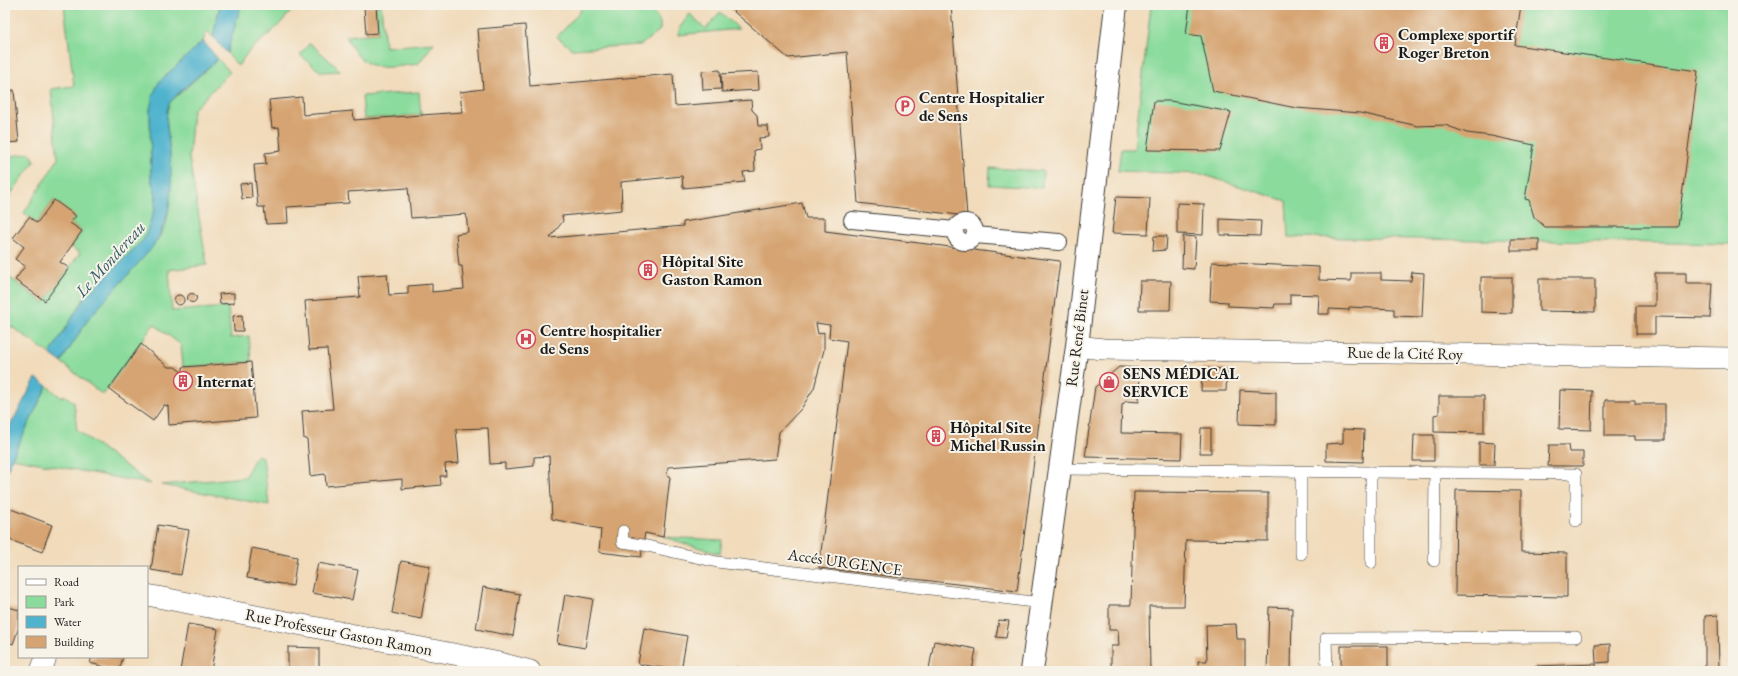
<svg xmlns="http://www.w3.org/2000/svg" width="1738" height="676" viewBox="0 0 1738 676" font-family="'EB Garamond',serif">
<rect width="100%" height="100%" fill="#f7f3e8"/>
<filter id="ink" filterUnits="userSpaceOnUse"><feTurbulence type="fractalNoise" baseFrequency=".025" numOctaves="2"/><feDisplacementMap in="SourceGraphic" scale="8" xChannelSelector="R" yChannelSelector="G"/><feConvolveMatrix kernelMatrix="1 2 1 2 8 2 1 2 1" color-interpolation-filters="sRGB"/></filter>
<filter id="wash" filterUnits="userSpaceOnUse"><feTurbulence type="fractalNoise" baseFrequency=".012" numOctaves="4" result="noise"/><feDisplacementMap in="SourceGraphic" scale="16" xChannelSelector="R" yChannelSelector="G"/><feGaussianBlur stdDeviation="0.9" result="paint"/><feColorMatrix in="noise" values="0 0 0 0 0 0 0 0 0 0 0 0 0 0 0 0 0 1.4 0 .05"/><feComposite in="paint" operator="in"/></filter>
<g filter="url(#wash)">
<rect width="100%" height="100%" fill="#f1dbbb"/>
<g fill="#8adb9c" stroke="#537c5c">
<path d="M 64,5 L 220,5 L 213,37 L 207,31 L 203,41 L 159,82 L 150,109 L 151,178 L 156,196 L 155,208 L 144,239 L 85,297 L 50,354 L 5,322 L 5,274 L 44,303 L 80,253 L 71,247 L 82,231 L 70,223 L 75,216 L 54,200 L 37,223 L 24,213 L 58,159 L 51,89 L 74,86 Z"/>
<path d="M 241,5 L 297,5 L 277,27 L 248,52 L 238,66 L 227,53 Z"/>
<path d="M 376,5 L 381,5 L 385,47 L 434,43 L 418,64 C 383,68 363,75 346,36 L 378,33 Z"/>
<path d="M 584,5 L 644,5 C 653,13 662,17 660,30 L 641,45 L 572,49 L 557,37 L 577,15 Z"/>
<path d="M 1151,5 L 1733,5 L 1733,244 L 1288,237 L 1286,201 L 1201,174 L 1118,171 L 1121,149 L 1134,149 Z"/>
<path d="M 720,12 L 739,29 L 678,35 L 680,27 L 690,14 L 706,29 Z"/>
<path d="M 310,43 L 341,71 L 321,72 L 300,55 Z"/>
<path d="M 218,59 L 230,72 L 193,110 L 189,157 L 207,265 L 169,270 L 172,311 L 228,307 L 231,338 L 249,336 L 251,362 L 183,367 L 181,345 L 154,324 L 103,395 L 61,362 L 89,318 L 139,262 L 159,238 L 166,224 L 170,203 L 170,154 L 166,116 L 169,103 Z"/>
<path d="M 419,92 L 421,115 L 364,119 L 362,96 Z"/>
<path d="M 30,153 L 34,159 L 34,162 L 5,202 L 5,157 Z"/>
<path d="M 990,168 L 1043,171 L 1042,188 L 989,185 Z"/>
<path d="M 47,386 L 62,398 L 64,395 L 74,402 L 77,430 L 150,484 L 12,458 Z"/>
<path d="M 258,455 L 263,458 L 269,505 L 161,485 L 245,477 L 255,458 Z"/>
<path d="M 663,537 L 722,540 L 720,554 Z"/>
</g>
<g fill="#4fb3ce" stroke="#366875">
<path d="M 220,5 L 241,5 L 227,53 L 213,37 Z"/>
<path d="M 203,41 L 218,59 C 209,67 173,96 169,104 C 164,117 168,131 169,144 C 173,182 174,217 151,249 L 89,318 L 61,362 L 50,354 L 85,297 L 144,239 L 155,208 L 156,196 L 151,178 L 150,109 L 153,95 L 159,82 Z"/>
<path d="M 36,378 L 47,386 L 12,458 L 5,476 L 5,435 Z"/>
</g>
<g id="blocks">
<g fill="#d6a472">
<path d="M 726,5 L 951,5 L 967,216 L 858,203 L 847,52 L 788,58 Z"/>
<path d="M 1190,5 L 1521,5 L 1515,45 L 1698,71 L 1678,227 L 1545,227 L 1534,217 L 1529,200 L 1525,199 L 1534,145 L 1491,136 L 1467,133 L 1445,125 L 1418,126 L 1360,113 L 1296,108 L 1213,91 L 1201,36 L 1186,34 Z"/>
<path d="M 376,6 L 378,33 L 366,34 L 364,7 Z"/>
<path d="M 525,25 L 530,86 L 673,74 L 675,106 L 751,100 L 752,110 L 757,115 L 758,126 L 768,126 L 769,137 L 759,138 L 760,149 L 754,150 L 755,171 L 743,172 L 745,182 L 683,188 L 682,176 L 621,182 L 622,210 L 562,216 L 563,221 L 550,238 L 683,226 L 683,222 L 802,203 L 806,218 L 825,218 L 825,231 L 1060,261 L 1017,591 L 819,568 L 847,341 L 829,338 L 830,325 L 816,323 L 818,334 L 824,332 L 824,350 L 814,388 L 801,409 L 779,432 L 775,459 L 668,467 L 667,475 L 670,477 L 663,537 L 645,533 L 641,557 L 599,552 L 601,529 L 552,519 L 549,456 L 534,457 L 534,466 L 505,469 L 505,463 L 490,464 L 488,428 L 456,429 L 459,463 L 445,464 L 446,476 L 440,476 L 441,485 L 402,489 L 402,479 L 326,486 L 325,474 L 310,476 L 307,439 L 304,439 L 302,411 L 333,409 L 327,349 L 309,350 L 305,301 L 360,297 L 358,276 L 387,274 L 389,295 L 408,294 L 408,286 L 432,284 L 432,292 L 464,289 L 462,266 L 459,266 L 456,234 L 468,232 L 466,214 L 411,218 L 408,188 L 348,192 L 349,203 L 287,207 L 288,223 L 266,224 L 264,207 L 258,207 L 254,165 L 266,164 L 265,153 L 281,151 L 279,127 L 272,128 L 269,100 L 302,97 L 303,115 L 353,111 L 354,120 L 462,112 L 460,92 L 483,89 L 478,29 Z"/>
<path d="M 720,70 L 721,89 L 703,90 L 702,71 Z"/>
<path d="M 758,72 L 759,90 L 722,92 L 721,74 Z"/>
<path d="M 14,90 L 19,142 L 5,143 L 5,91 Z"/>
<path d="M 1154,101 L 1170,101 L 1231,112 L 1220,151 L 1147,150 Z"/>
<path d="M 251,183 L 252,198 L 242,199 L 240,184 Z"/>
<path d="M 1116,197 L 1150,198 L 1148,234 L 1112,233 Z"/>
<path d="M 54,200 L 76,216 L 70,223 L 82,231 L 60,262 L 69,268 L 45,301 L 15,280 L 25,266 L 15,259 L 24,247 L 13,238 L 29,217 L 37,223 Z"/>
<path d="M 1177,203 L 1204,204 L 1203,235 L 1177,234 Z"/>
<path d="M 1220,219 L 1261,221 L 1260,236 L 1220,235 Z"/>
<path d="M 1154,236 L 1167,236 L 1166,250 L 1153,251 Z"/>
<path d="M 1183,236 L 1196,237 L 1194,269 L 1182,268 Z"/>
<rect x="1511" y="239" width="28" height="12"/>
<path d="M 1212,262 L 1319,267 L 1319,280 L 1351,281 L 1351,273 L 1381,273 L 1381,280 L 1411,281 L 1412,272 L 1424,273 L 1422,317 L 1394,316 L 1394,309 L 1349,307 L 1349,310 L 1329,309 L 1329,314 L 1318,314 L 1319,295 L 1290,294 L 1290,304 L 1275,304 L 1274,308 L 1228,306 L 1228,302 L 1210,301 Z"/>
<path d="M 1655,273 L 1686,273 L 1686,283 L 1712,283 L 1710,318 L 1655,317 L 1655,334 L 1636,334 L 1636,306 L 1655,306 Z"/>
<path d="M 1481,277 L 1512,277 L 1512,313 L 1481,312 Z"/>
<path d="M 1539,279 L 1595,279 L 1595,312 L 1539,311 Z"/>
<path d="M 1140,281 L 1171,281 L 1170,310 L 1139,310 Z"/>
<path d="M 234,293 L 234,303 L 220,304 L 219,294 Z"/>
<circle cx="192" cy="298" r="4.5"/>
<circle cx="179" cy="300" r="5"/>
<rect x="1731" y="307" width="2" height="15"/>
<path d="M 242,315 L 243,331 L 234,331 L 233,316 Z"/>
<path d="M 141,344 L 168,367 L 175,367 L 183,373 L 183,367 L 251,362 L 256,418 L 169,425 L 168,406 L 164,405 L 153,421 L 109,389 Z"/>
<path d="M 1119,367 L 1140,368 L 1139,402 L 1126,401 L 1122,405 L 1121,433 L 1182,434 L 1181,459 L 1085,457 L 1095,387 Z"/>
<path d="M 1202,368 L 1227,369 L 1226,391 L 1201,391 Z"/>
<path d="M 1240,390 L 1276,392 L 1276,425 L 1239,424 Z"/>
<path d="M 1560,390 L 1592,391 L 1591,430 L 1559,429 Z"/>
<path d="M 1439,396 L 1484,396 L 1484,433 L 1434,432 L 1434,415 L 1439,414 Z"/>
<path d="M 1605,400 L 1635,400 L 1635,404 L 1665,404 L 1665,440 L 1635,440 L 1635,436 L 1605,436 Z"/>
<path d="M 1201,428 L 1211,428 L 1211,453 L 1200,453 Z"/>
<path d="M 1343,429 L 1364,430 L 1363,462 L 1326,461 L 1326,444 L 1343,443 Z"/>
<path d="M 1414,435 L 1434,435 L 1434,461 L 1413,461 Z"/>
<path d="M 1479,442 L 1495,443 L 1494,465 L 1479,465 Z"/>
<path d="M 1549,445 L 1568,445 L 1569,452 L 1583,452 L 1583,466 L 1548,466 Z"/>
<path d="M 1456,490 L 1521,491 L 1521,552 L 1567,553 L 1567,597 L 1455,595 Z"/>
<path d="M 1134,492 L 1268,493 L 1268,541 L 1186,540 L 1184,606 L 1149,606 L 1150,671 L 1111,671 L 1111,646 L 1119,646 L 1118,630 L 1109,630 L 1109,605 L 1131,605 Z"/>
<path d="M 11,509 L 52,525 L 42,552 L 5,538 L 5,525 Z"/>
<path d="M 158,525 L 189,530 L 181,575 L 151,570 Z"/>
<path d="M 252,548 L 297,557 L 293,586 L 247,578 Z"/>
<path d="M 401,561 L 430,566 L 421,619 L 392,613 Z"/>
<path d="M 318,563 L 358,570 L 352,600 L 312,593 Z"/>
<path d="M 483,587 L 520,594 L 513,636 L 476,629 Z"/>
<path d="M 565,594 L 593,599 L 585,648 L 557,643 Z"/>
<path d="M 5,606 L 19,610 L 19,627 L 13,644 L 5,641 Z"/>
<path d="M 1269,607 L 1292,608 L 1291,671 L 1267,671 Z"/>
<path d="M 1718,615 L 1719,671 L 1705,671 L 1705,616 Z"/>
<path d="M 999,620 L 1009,621 L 1006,638 L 996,637 Z"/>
<path d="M 188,624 L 218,629 L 211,671 L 180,671 Z"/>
<path d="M 1236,624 L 1237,639 L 1245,639 L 1245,671 L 1199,671 L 1198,661 L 1207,661 L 1206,625 Z"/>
<path d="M 644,628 L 687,636 L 681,671 L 638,664 Z"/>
<path d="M 934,641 L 976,649 L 972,671 L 938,671 L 929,669 Z"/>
<path d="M 1610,644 L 1610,662 L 1596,663 L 1595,645 Z"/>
<rect x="1341" y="646" width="47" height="25"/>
<path d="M 288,647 L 319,648 L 319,671 L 288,671 Z"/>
<path d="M 92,657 L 123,657 L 119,671 L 90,663 Z"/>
<path d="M 1596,664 L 1596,671 L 1534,671 L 1534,666 Z"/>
<path d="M 736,667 L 753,670 L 753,671 L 735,671 Z"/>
</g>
</g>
</g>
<g filter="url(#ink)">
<use href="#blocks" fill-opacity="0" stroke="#3c3934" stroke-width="1"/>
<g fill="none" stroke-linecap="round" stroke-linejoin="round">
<g stroke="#3c3934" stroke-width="12">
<g id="service">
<path d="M 1060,469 L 1576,474 L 1576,521"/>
<path d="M 623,531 L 622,542 L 643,545 L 717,562 L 1041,603"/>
<path d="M 1301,554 L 1301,472"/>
<path d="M 1434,561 L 1435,473"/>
<path d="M 1371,563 L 1371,472"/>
<path d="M 1327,671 L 1326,638 L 1576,637"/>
</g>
</g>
<g stroke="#3c3934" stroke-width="18">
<g id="pedestrian">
<path d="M 852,220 L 955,230"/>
<circle cx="965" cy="232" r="10"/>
<path d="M 975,235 L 1059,242"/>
</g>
</g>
<g stroke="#3c3934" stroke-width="22">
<g id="minor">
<path d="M 1077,346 L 1103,349 L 1733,358"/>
<path d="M 147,595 L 500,663 L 530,671"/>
<path d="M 41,671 L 46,657"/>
</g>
</g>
<g stroke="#3c3934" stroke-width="24">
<path id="tertiary" d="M 1032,671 L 1077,346 L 1116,5"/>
</g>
<use href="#service" stroke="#fff" stroke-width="11"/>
<use href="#pedestrian" stroke="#fff" stroke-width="16"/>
<use href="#minor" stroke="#fff" stroke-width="21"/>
<use href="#tertiary" stroke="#fff" stroke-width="22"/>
</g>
</g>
<defs>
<g id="building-ring" transform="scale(1)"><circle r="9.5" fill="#f7f3e8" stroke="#d1495b" stroke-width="1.5"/><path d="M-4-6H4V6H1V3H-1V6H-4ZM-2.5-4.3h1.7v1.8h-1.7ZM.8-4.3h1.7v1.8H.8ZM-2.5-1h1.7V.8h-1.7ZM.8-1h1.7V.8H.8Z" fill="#d1495b"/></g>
<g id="parking-ring" transform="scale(1)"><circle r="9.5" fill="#f7f3e8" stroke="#d1495b" stroke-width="1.5"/><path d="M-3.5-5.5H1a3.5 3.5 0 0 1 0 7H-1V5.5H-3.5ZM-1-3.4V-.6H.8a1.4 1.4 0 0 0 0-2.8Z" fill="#d1495b"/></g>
<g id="hospital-ring" transform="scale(1)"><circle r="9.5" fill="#f7f3e8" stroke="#d1495b" stroke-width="1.5"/><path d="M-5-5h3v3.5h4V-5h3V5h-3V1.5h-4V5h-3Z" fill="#d1495b"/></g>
<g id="shop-ring" transform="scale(1)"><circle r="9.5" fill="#f7f3e8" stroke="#d1495b" stroke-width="1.5"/><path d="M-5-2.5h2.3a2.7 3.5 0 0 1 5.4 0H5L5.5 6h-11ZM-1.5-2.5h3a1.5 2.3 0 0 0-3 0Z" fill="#d1495b"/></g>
</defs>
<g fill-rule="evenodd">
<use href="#building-ring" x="1384" y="43"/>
<use href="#parking-ring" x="905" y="106"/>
<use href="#building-ring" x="648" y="270"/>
<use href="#hospital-ring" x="526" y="339"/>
<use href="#building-ring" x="183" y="381"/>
<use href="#shop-ring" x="1109" y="382"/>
<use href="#building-ring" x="936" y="436"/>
</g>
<g text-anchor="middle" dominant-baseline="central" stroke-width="4" stroke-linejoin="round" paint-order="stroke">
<g font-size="16" font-weight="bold" fill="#1c1c1c" stroke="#f7f3e8" text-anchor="start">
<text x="1398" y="34">Complexe sportif<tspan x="1398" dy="18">Roger Breton</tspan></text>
<text x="919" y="97">Centre Hospitalier<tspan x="919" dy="18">de Sens</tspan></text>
<text x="662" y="261">Hôpital Site<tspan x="662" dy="18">Gaston Ramon</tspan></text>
<text x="540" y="330">Centre hospitalier<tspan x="540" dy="18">de Sens</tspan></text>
<text x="1123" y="373">SENS MÉDICAL<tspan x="1123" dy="18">SERVICE</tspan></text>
<text x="197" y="381">Internat</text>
<text x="950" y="427">Hôpital Site<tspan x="950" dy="18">Michel Russin</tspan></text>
</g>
<g font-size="16" fill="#1c1c1c" stroke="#f7f3e8">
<text transform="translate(1077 338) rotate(-83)">Rue René Binet</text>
<text transform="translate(1405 353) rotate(1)">Rue de la Cité Roy</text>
<text transform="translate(845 562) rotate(8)">Accés URGENCE</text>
<text transform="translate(339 632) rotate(11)">Rue Professeur Gaston Ramon</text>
</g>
<g font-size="17" font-style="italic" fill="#305863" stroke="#f7f3e8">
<text transform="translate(110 259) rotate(-48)">Le Mondereau</text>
</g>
</g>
<rect width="1738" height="676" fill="none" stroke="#f7f3e8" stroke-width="20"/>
<rect x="18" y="566" width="130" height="92" fill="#f7f3e8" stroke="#9f9d96"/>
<rect x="26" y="579" width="20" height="6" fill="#ffffff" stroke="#9f9d96"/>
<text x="54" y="586" font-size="12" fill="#1c1c1c">Road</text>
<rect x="26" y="596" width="20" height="12" fill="#8adb9c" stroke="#9f9d96"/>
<text x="54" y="606" font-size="12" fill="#1c1c1c">Park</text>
<rect x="26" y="616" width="20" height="12" fill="#4fb3ce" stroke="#9f9d96"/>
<text x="54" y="626" font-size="12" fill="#1c1c1c">Water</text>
<rect x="26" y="636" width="20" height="12" fill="#d6a472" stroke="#9f9d96"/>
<text x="54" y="646" font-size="12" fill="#1c1c1c">Building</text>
</svg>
